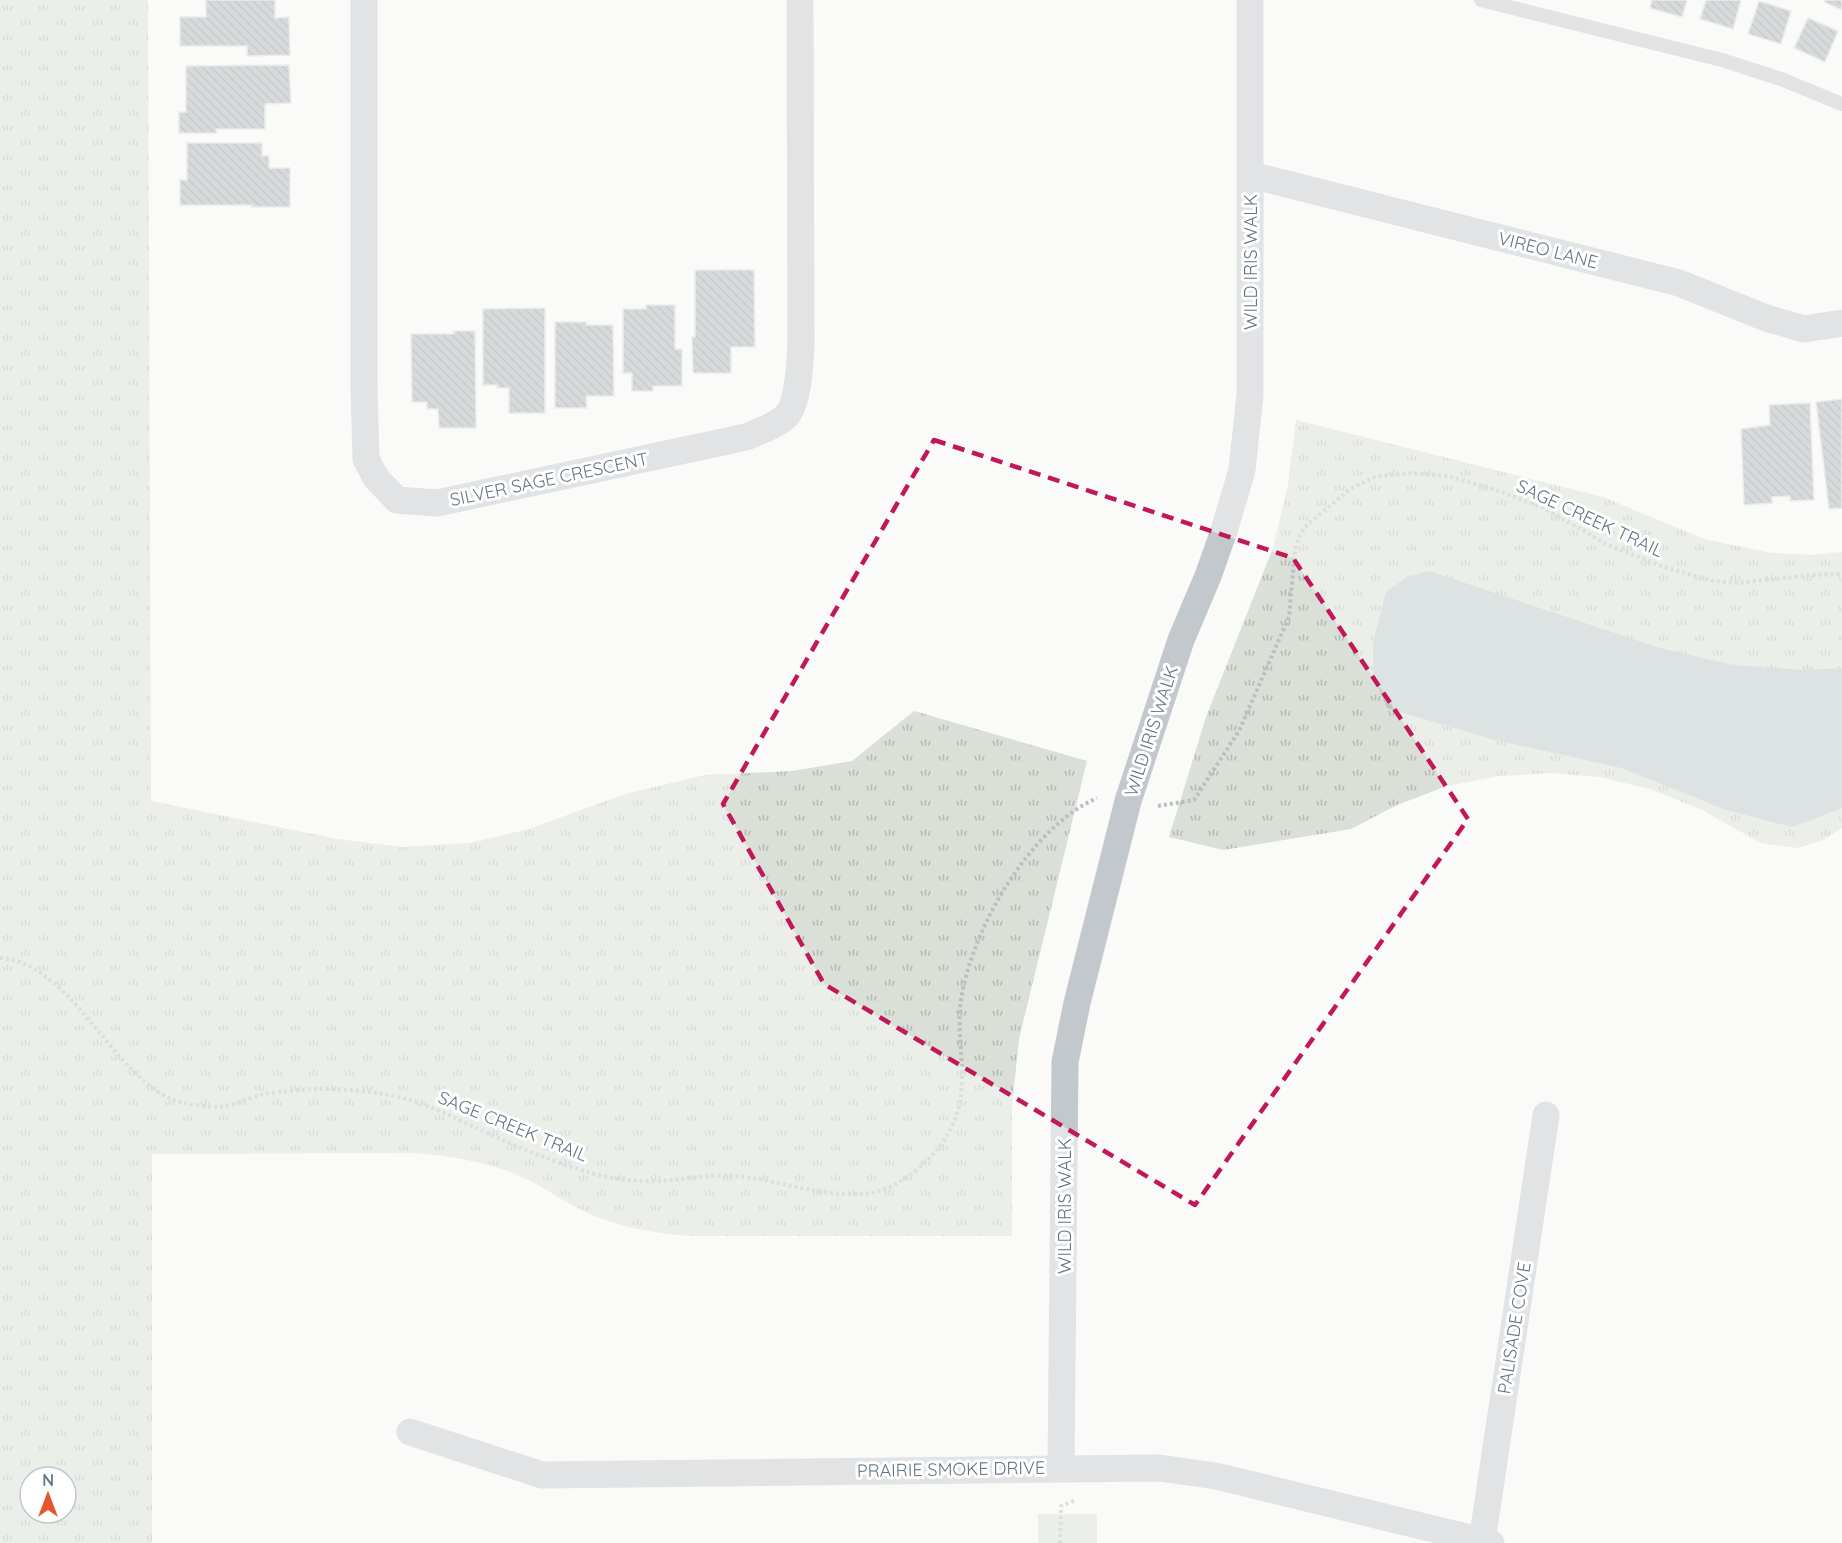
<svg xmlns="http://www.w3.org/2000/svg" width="1842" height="1543" viewBox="0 0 1842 1543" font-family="Quicksand,sans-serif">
<defs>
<pattern id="park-tufts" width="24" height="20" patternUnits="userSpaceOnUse" patternTransform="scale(1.5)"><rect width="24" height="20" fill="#dadfd7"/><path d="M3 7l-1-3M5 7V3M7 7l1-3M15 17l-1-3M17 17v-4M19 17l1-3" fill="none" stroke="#b4b9b4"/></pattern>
<pattern id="building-back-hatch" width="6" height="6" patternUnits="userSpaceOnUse" patternTransform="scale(1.5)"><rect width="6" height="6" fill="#aab3b9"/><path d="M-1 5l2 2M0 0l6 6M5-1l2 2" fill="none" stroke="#8e969c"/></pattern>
</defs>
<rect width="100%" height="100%" fill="#fafaf8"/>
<rect fill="#dadfd7" x="1038" y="1514" width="59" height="29"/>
<g fill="url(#park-tufts)" fill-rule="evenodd">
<path d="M 0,0 L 148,0 L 151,801 L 337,839 L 402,847 L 470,843 L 529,829 L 625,794 L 705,775 L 792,771 L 852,761 L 914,711 L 1087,761 L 1019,1039 L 1012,1106 L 1012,1236 L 693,1236 C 652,1233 614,1227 578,1208 C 557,1197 536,1182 513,1173 C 482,1161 448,1156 415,1153 L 152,1154 L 152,1543 L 0,1543 ZM 30,1477 L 66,1477 L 66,1513 L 30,1513 Z"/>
<path d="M 1296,420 L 1603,497 L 1704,539 L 1772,553 L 1813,555 L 1842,552 L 1842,828 L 1823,840 L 1797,848 L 1761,843 L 1702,810 L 1650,789 L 1600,777 L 1551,773 L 1499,776 L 1447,786 L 1397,805 L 1351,829 L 1223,850 L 1169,837 L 1206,717 L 1273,548 L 1288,486 Z"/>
</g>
<path fill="#bbc7cb" d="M 1429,571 L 1660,648 L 1733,665 L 1805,670 L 1842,668 L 1842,808 L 1792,827 L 1726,810 L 1621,768 L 1491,739 L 1387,708 L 1373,674 L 1373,643 L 1386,592 L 1407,577 Z"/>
<g fill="url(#building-back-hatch)" stroke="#dcdcda" stroke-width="1.5">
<path d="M 206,0 L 275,0 L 275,18 L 289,17 L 290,55 L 247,56 L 247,46 L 180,46 L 180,17 L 206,17 Z"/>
<path d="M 1652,0 L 1687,0 L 1682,17 L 1650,8 Z"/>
<path d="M 1706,0 L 1741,0 L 1733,29 L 1700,19 Z"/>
<path d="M 1825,0 L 1842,0 L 1842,10 L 1824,2 Z"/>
<path d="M 1759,1 L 1791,11 L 1781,44 L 1748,34 Z"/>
<path d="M 1808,18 L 1838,31 L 1825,62 L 1794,48 Z"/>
<path d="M 289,65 L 291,103 L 265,104 L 265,129 L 216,129 L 217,133 L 179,133 L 179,112 L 186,112 L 186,66 Z"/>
<path d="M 187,143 L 262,143 L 262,156 L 269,156 L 269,168 L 290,168 L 290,207 L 252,207 L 252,205 L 180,205 L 180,180 L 187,180 Z"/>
<path d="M 695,270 L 754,270 L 755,347 L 731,347 L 731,373 L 693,373 L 692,337 L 695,337 Z"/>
<path d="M 646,305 L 675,305 L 675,349 L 682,349 L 682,386 L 653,386 L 653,391 L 632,391 L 632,373 L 623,373 L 623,309 L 646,309 Z"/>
<path d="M 545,308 L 545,413 L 509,413 L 509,388 L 497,388 L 497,385 L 483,385 L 483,309 Z"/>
<path d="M 555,322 L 586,322 L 586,325 L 613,325 L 614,396 L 586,396 L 587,408 L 555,408 Z"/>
<path d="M 454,331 L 475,331 L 476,428 L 439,428 L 438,409 L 427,409 L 427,402 L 412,402 L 411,334 L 454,334 Z"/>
<path d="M 1842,399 L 1842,508 L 1829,509 L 1816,402 Z"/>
<path d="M 1810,403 L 1814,500 L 1790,501 L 1790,496 L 1772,497 L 1772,503 L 1744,505 L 1741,429 L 1770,425 L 1769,405 Z"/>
</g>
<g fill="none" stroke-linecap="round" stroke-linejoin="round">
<g stroke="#bbbfc2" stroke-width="4" stroke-dasharray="3 3" stroke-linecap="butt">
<path d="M 1158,806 L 1194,800 L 1239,731 L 1289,617 L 1295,550 L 1300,535 L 1307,525 L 1350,489 L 1375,477 L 1411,473 L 1448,476 L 1496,490 L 1544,508 L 1608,545 L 1664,567 L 1714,581 L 1737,583 L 1812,575 L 1842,574"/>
<path d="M 0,958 C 70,963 108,1068 169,1098 C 182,1104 212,1109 225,1106 C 237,1104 248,1098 260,1095 C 269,1093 279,1092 288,1091 C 321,1087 357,1089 389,1095 C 424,1101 457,1119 489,1134 C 520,1148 552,1161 584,1171 C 608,1179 636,1182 662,1181 C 685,1179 710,1174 734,1176 C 783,1179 852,1210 896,1184 C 927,1166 954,1137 960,1101 C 966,1068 956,1033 961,1000 C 972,928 1030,828 1097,798"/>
<path d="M 1060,1543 L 1061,1506 L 1076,1500"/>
</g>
<path stroke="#c3c8cc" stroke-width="14" d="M 1481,0 L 1722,60 L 1781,79 L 1842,104"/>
<g stroke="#c3c8cc" stroke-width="27">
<path d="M 364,0 L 364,388 L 366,459 L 376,478 L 397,500 L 437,503 L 746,437 C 758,432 780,424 788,414 C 799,399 800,362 801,344 L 800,0"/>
<path d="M 1251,175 L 1679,283 L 1766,318 L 1804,329 L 1842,323"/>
<path d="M 410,1432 L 542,1475 L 1159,1468 L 1216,1476 L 1491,1543"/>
<path d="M 1061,1468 L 1065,1062 L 1077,1003 L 1128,801 L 1181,640 L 1208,576 L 1224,531 L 1242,470 L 1250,395 L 1250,0"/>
<path d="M 1482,1541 L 1546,1115"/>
</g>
</g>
<path d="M0 0H1842V1543H0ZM 934,440 L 1293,558 L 1468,819 L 1195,1205 L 824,984 L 723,804 Z" fill="#fafaf8" fill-opacity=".55" fill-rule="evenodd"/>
<path fill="none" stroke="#c2185b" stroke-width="4.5" stroke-dasharray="12 8" stroke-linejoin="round" d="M 934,440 L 1293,558 L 1468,819 L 1195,1205 L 824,984 L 723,804 Z"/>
<g text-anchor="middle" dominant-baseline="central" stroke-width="6" stroke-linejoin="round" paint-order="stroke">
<g font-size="18" fill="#657683" stroke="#fff">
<text transform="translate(1548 250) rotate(14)">VIREO LANE</text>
<text transform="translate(1250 262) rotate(-90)">WILD IRIS WALK</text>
<text transform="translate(549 479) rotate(-12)">SILVER SAGE CRESCENT</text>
<text transform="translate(1590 518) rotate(25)">SAGE CREEK TRAIL</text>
<text transform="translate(1151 731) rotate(-72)">WILD IRIS WALK</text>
<text transform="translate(513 1126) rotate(22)">SAGE CREEK TRAIL</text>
<text transform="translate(1064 1206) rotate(-90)">WILD IRIS WALK</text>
<text transform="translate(1514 1328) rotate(-81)">PALISADE COVE</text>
<text transform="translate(951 1469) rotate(-1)">PRAIRIE SMOKE DRIVE</text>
</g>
</g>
<g transform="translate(48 1495)"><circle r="28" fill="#ffffff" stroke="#c1c8cd" stroke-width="1.5"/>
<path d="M0-4.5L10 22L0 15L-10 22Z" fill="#e4572e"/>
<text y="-9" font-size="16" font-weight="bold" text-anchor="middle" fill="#657683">N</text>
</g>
</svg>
